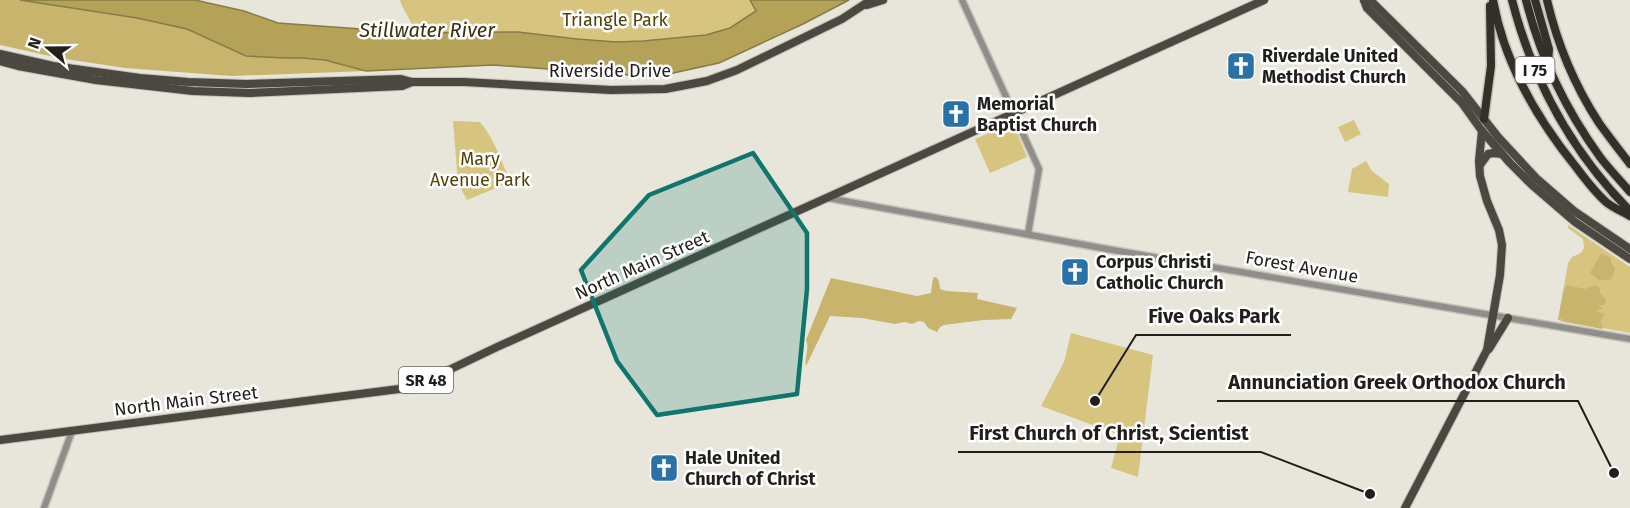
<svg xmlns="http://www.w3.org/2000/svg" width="1630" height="508" viewBox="0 0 1630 508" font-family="'Fira Sans',sans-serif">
<rect width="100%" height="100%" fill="#e8e5db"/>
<g fill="#d7c47f">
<path d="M 400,0 L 750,0 L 756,11 L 730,28 L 706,35 L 643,41 L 616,42 L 577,39 L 517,32 L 417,33 L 402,6 Z"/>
<path d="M 1354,120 L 1361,134 L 1345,142 L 1338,127 Z"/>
<path d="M 453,121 L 480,122 C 494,139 502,161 510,182 L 467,200 L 458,183 Z"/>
<path d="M 1013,123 L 1027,157 L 990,173 L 975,139 Z"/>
<path d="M 1366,161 L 1372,171 L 1389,184 L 1388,197 L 1348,192 L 1352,169 Z"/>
<path d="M 1568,225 L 1630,267 L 1630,333 L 1558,320 L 1568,263 L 1572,257 L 1581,253 L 1584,248 L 1583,239 L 1568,228 Z"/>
<path d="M 1071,333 L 1153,355 L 1138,477 L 1111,468 L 1120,435 L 1041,406 L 1064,362 Z"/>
</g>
<g fill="#c8b46c">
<path d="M 0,0 L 20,0 L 137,18 L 187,29 L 246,56 L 286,58 L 302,58 L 325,60 L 366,71 L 232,76 L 125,68 L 59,58 L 0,45 Z"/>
<path d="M 1603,254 L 1611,258 L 1611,263 L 1615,268 L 1612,278 L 1609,280 L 1599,280 L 1590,273 L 1600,255 Z"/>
<path d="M 936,277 L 939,281 L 940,289 L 946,291 L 978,293 L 977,299 L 1017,308 L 1011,319 L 983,320 L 944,325 L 940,327 L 937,332 L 928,328 L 924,322 L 919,321 L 912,324 L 905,322 L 895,324 L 862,318 L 830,316 L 806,366 C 804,357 810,349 806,340 L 831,278 L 917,296 L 931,293 L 933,278 Z"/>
<path d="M 1567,285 L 1585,289 L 1595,285 L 1600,288 L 1600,293 L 1606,300 L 1604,305 L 1599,305 L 1602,309 L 1595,311 L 1605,314 L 1600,322 L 1603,326 L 1602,329 L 1560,321 L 1568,316 L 1558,320 L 1563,293 Z"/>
</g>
<path fill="#b5a259" stroke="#887b46" stroke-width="1.5" d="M 20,0 L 195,0 L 244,11 L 278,23 L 417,33 L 518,32 L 577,39 L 616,42 L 643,41 L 706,35 L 730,28 L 756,11 L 750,0 L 849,0 L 803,24 L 719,63 L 655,77 L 493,65 L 366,71 L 325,60 L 302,58 L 286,58 L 246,56 L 187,29 L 137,18 Z"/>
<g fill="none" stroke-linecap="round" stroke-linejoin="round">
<g stroke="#c4c1b8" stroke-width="9">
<g id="minor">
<path d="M 962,0 L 1039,169 L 1028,234"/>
<path d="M 828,198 L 1107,249 L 1630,339"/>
<path d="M 44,508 L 72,431"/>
</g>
</g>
<g stroke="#c4c1b8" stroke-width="10">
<g id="major">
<path d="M 1364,0 L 1367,8 L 1462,103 L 1482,131 L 1510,163 L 1532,185 L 1575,222 L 1630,259"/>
<path d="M 1364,0 L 1372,2 L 1462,91 L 1498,137 L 1536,178 L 1574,211 L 1630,249"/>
<path d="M 867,5 L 883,0"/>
<path d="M 0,54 L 53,66 L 140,78 L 188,82 L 246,84 L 401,79 L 412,82 L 464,82 L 611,90 L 665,89 L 707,81 L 737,70 L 842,19 L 871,0"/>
<path d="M 0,61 L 18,66 L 96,80 L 193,91 L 250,93 L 402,86 L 412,82"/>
<path d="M 1480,165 L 1488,154 L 1493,153 L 1502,154"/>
<path d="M 1489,349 L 1508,318"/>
<path d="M 0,440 L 399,389 L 409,389 L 497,347 L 1264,0"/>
<path d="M 1405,508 L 1487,350 L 1500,275 L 1502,245 L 1499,230 L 1487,201 L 1480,176 L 1479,161 L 1482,131"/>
</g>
</g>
<g stroke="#c4c1b8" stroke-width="11">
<g id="highway">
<path d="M 1493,0 C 1504,62 1537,119 1576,167 C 1585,179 1595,192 1606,202 C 1613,208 1622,211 1630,216"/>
<path d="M 1512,0 C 1533,82 1571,151 1630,211"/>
<path d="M 1526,0 C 1540,56 1566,110 1600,157 C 1609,169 1620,180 1630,192"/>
<path d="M 1535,0 L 1549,49 L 1548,62"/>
<path d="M 1547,0 C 1557,43 1575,86 1599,123 C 1609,137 1620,151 1630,164"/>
<path d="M 1484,119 L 1491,66 L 1490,6"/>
</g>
</g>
<use href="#minor" stroke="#8f8e8a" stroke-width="6"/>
<use href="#major" stroke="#4a4840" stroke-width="8"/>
<use href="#highway" stroke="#323028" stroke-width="8"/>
</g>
<path fill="#0f766e" fill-opacity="0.2" stroke="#0f766e" stroke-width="4.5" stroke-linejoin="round" d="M 753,153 L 807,233 L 807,289 L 797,394 L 657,415 L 617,361 L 581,270 L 649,195 Z"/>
<defs>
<g id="church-square" transform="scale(1.5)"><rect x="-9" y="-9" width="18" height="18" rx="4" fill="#2a71a5" stroke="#fff"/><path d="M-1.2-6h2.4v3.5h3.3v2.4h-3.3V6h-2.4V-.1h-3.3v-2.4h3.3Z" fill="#fff"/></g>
</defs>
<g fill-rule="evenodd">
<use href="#church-square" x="1241" y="66"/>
<use href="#church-square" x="956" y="114"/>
<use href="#church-square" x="1075" y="272"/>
<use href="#church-square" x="664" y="468"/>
</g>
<g text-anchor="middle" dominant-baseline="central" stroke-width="5" stroke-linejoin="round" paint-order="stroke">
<g fill="#fff" stroke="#63625f" stroke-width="1.5">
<rect x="1515.5" y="57" width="39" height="26" rx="4.5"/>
<rect x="399" y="367" width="54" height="26" rx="4.5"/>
</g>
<g font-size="16" font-weight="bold" fill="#201f1b">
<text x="1535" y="70">I 75</text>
<text x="426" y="380">SR 48</text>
</g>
<g font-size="18" fill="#514307" stroke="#fff">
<text x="615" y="20">Triangle Park</text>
<text x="480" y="159">Mary<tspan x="480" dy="21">Avenue Park</tspan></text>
</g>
<g font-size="18" font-weight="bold" fill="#201f1b" stroke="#fff" text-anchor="start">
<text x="1262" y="56">Riverdale United<tspan x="1262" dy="21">Methodist Church</tspan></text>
<text x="977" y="104">Memorial<tspan x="977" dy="21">Baptist Church</tspan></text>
<text x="1096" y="262">Corpus Christi<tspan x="1096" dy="21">Catholic Church</tspan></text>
<text x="685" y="458">Hale United<tspan x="685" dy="21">Church of Christ</tspan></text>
</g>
<g font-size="18" fill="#201f1b" stroke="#fff">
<text x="610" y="71">Riverside Drive</text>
<text transform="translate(642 265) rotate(-24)">North Main Street</text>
<text transform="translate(1302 267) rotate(10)">Forest Avenue</text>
<text transform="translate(186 401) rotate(-7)">North Main Street</text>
</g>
<g font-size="20" font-style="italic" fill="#393010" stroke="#fff">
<text x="427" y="30">Stillwater River</text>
</g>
</g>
<path fill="none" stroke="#201f1b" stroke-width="2" d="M1095 401L1136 335H1291M1614 473L1578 401H1217M1370 494L1261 452H958"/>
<g fill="#201f1b" stroke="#fff" stroke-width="2">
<circle cx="1095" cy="401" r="6"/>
<circle cx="1614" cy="473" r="6"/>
<circle cx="1370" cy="494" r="6"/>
</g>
<g font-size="20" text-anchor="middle" font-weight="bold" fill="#201f1b" stroke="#fff" stroke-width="5" stroke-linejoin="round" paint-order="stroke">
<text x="1214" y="323">Five Oaks Park</text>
<text x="1397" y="389">Annunciation Greek Orthodox Church</text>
<text x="1109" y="440">First Church of Christ, Scientist</text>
</g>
<g transform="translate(48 48) rotate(290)" stroke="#ffffff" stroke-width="4.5" paint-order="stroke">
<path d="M0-4.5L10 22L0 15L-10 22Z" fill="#201f1b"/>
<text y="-9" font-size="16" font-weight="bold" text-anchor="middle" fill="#201f1b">N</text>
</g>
</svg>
